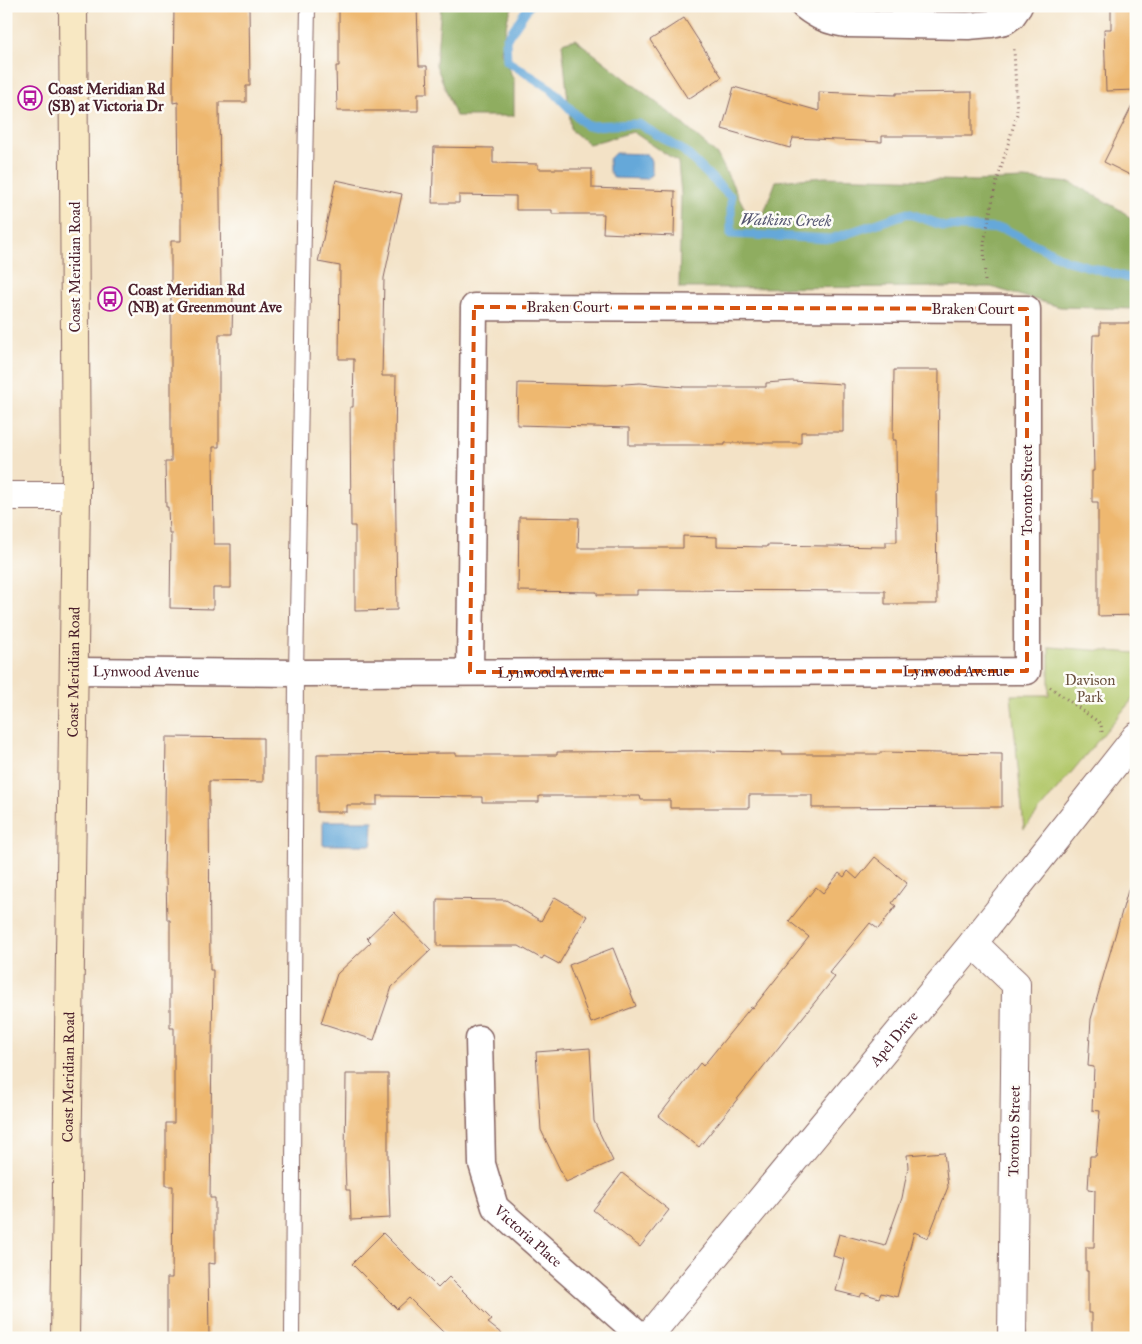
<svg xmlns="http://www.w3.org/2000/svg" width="1142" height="1344" viewBox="0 0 1142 1344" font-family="'IM FELL Great Primer',serif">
<rect width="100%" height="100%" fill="#fdfcf7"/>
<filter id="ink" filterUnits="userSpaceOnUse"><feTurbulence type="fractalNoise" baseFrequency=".02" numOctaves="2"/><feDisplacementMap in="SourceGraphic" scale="10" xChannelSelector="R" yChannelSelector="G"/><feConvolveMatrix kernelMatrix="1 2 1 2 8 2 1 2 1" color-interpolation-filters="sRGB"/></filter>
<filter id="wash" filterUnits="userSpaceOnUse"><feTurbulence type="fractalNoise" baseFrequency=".0096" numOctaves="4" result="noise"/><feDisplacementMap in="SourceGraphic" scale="20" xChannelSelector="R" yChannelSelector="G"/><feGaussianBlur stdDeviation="1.12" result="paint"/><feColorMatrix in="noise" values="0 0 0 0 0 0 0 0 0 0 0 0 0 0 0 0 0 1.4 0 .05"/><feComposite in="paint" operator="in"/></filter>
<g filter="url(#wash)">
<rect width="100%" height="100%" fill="#f3e2c6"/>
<path fill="#b4c96d" stroke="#7f744c" d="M 1049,647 L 1136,653 L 1136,695 L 1024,829 L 1011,695 L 1049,695 Z"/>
<g fill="#8fad60" stroke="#6c6646">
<path d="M 441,6 L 513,6 L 508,17 L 501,52 L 514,80 L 514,116 L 456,116 L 436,65 Z"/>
<path d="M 575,39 L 676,118 L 718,156 L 753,225 L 761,221 L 776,181 L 825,177 L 975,181 L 1024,179 L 1072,183 L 1124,212 L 1136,224 L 1136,309 L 1060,307 L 991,287 L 679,288 L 681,194 L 678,162 L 633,132 L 589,144 L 571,130 L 562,43 Z"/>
</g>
<g fill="#65a8d9" stroke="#586482">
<path d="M 615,153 L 647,154 L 652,161 L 652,174 L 646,179 L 614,178 L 609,171 L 609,159 Z"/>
<path d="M 323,821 L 373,821 L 372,845 L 323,845 Z"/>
</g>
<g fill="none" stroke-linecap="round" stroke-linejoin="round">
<path stroke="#65a8d9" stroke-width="9" d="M 529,6 L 506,40 L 507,61 L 551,89 L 587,126 L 639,124 L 684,151 L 731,197 L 731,234 L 831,239 L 908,213 L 944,226 L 1004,229 L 1068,261 L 1136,280"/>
</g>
<g id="blocks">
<g fill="#eeb870">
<path d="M 174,6 L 249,6 L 250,86 L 246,86 L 246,102 L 219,102 L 221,292 L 233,292 L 232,334 L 219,334 L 219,447 L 213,447 L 214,544 L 231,544 L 231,588 L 213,588 L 213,609 L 170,608 L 171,533 L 169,533 L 168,507 L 166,507 L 165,462 L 171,462 L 171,241 L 181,241 L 181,194 L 179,194 L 178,102 L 173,103 L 173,83 Z"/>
<path d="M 339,6 L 417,6 L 419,66 L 427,66 L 428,93 L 418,93 L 418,111 L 337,111 L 336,66 L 339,66 Z"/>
<path d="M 1111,6 L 1136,6 L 1136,90 L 1106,91 L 1104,29 L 1111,29 Z"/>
<path d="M 684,18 L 722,77 L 688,99 L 650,40 Z"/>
<path d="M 734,87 L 819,111 L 819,92 L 896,95 L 896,93 L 972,92 L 972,136 L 882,136 L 882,142 L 793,138 L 790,148 L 722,129 Z"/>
<path d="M 1136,98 L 1136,178 L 1104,162 Z"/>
<path d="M 434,147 L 493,148 L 493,163 L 538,164 L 538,169 L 592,169 L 592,188 L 675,191 L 674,236 L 603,233 L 604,214 L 552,214 L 552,210 L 516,210 L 516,196 L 459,195 L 459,203 L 432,203 Z"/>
<path d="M 336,180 L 402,194 L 384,278 L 382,376 L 396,376 L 395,444 L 397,610 L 355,611 L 355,526 L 351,526 L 350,407 L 353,407 L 354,359 L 339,359 L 340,266 L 318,262 Z"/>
<path d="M 1100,323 L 1136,323 L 1136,615 L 1098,616 L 1098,502 L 1092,502 L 1092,471 L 1094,471 L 1092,368 L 1093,335 L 1100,335 Z"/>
<path d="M 894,370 L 939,370 L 938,492 L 936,492 L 937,604 L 885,604 L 885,591 L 637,590 L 637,595 L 597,595 L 597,592 L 518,591 L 519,517 L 579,518 L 578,548 L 683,548 L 683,536 L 717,537 L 717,546 L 767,547 L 767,545 L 886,547 L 886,542 L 897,542 L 896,440 L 893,440 Z"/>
<path d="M 792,381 L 843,384 L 843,432 L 801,432 L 801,443 L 725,443 L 725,445 L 629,445 L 629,428 L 517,425 L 518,383 L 607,385 L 640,383 L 685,387 L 766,387 L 766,383 Z"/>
<path d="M 166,737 L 263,738 L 263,782 L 209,781 L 210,970 L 213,970 L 210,1198 L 215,1198 L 215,1264 L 208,1263 L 209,1338 L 167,1338 L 167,1278 L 172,1278 L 173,1186 L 166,1186 L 166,1123 L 174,1123 L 174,1028 L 170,1028 L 170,920 L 167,920 L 166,879 L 164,879 Z"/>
<path d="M 701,751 L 782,752 L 782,754 L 880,754 L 880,752 L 1002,754 L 1002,807 L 812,808 L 812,795 L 749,795 L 749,808 L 670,808 L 670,800 L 641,800 L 640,796 L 539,796 L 539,802 L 482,802 L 482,797 L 377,796 L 377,805 L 347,805 L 347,812 L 317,812 L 317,754 L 456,753 L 456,755 L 557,755 L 557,752 Z"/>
<path d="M 875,857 L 907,883 L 892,903 L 896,906 L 878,929 L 870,923 L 829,973 L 835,977 L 699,1147 L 659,1116 L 700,1063 L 703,1066 L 751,1007 L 753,1008 L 809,937 L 789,921 L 816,887 L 823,893 L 839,873 L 844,877 L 848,871 L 857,879 Z"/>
<path d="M 1129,887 L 1136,888 L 1136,1338 L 1092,1338 L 1092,1313 L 1088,1313 L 1088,1271 L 1086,1271 L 1086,1247 L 1094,1247 L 1095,1190 L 1088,1189 L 1090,1156 L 1096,1156 L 1100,1111 L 1092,1110 L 1094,1067 L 1088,1066 L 1091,1019 Z"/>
<path d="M 555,897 L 587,916 L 559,964 L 544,956 L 542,959 L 519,946 L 437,946 L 437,899 L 506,900 L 541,921 Z"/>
<path d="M 394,912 L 431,950 L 392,987 L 374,1040 L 321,1023 L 337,974 L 371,942 L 367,938 Z"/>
<path d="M 613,948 L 636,1006 L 591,1023 L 569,965 Z"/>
<path d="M 590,1048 L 594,1121 L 613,1161 L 566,1182 L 541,1130 L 536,1052 Z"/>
<path d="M 346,1074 L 388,1074 L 388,1155 L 390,1218 L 351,1220 L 350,1190 L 346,1190 L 345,1160 Z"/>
<path d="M 944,1152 L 948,1187 L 928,1238 L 914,1232 L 897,1297 L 881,1293 L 879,1298 L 862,1293 L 860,1297 L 836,1291 L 844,1259 L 833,1256 L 839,1234 L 885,1246 L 902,1198 L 908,1167 L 907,1155 Z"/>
<path d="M 622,1173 L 669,1210 L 640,1247 L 593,1210 Z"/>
<path d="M 383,1233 L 438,1288 L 449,1277 L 492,1320 L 488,1323 L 507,1338 L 449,1338 L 409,1298 L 397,1309 L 352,1264 Z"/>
</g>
</g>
</g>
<g filter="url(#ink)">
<use href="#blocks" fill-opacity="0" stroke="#856361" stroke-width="1"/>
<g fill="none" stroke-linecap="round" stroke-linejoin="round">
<g stroke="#856361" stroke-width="16">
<path id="service" d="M 292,1338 L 296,673 L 308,6"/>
</g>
<g stroke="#856361" stroke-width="29">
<g id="minor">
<path d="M 804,6 C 818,17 830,22 847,24 L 968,26 L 991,24 L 1005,21 L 1012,16 L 1019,6"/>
<path id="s1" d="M 75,671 L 296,673 L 1027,671 L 1027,309 L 474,307 L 470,672"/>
<path id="s2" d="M 479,1039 L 482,1164 L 495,1207 L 643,1338"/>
</g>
</g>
<g stroke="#856361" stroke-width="30">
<g id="tertiary">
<path d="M 6,496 L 76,496"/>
<path d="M 973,943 L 1016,984 L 1012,1338"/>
<path id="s3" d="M 647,1338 L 973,943 L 1136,737"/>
</g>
</g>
<g stroke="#856361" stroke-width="30">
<g id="secondary">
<path id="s4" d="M 65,1338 L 76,496 L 73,6"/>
</g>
</g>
<g stroke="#856361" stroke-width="3" stroke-dasharray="1 4" stroke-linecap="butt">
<path d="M 985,281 L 984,243 L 995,188 L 1017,114 L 1014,49"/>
<path d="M 1050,687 L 1101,724 L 1102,732"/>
</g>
<use href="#service" stroke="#fff" stroke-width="14"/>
<use href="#minor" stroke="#fff" stroke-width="26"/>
<use href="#tertiary" stroke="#fff" stroke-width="28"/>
<use href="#secondary" stroke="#f8e8c3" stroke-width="28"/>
</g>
</g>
<path fill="none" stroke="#d8530f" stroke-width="4" stroke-dasharray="10 6" stroke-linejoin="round" d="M 474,307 L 1027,309 L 1027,671 L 470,672 Z"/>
<defs>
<g id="bus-ring" transform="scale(1.25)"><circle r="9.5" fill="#fdfcf7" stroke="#b5179e" stroke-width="1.5"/><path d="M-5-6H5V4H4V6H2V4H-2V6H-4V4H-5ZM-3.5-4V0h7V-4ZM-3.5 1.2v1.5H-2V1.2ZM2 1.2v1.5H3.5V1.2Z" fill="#b5179e"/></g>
</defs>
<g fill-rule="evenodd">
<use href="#bus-ring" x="30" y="98"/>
<use href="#bus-ring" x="110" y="299"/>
</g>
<g text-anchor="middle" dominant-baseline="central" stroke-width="5" stroke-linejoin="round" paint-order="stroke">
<g font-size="15" font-weight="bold" fill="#4a1f2b" stroke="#fdfcf7" text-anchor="start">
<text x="48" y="89">Coast Meridian Rd<tspan x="48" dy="17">(SB) at Victoria Dr</tspan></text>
<text x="128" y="290">Coast Meridian Rd<tspan x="128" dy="17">(NB) at Greenmount Ave</tspan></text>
</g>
<g font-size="15" fill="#4a1f2b" stroke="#fdfcf7">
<text transform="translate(75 267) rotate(-90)">Coast Meridian Road</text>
<text x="568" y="307">Braken Court</text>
<text x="973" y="309">Braken Court</text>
<text transform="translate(1027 490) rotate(-90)">Toronto Street</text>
<text stroke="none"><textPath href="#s1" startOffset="881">Lynwood Avenue</textPath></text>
<text stroke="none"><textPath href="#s4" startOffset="666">Coast Meridian Road</textPath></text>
<text stroke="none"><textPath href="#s1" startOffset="71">Lynwood Avenue</textPath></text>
<text stroke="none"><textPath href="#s1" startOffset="476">Lynwood Avenue</textPath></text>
<text stroke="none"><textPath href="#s3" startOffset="388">Apel Drive</textPath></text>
<text stroke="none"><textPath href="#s4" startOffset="261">Coast Meridian Road</textPath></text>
<text transform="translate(1014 1131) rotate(-89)">Toronto Street</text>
<text stroke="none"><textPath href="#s2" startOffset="214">Victoria Place</textPath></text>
</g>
<g font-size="15" fill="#6a523f" stroke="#fdfcf7">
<text x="1090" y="680">Davison<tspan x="1090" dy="17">Park</tspan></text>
</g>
<g font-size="16" font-style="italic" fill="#555671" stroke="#fdfcf7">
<text transform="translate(786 220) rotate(1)">Watkins Creek</text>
</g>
</g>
<rect width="1142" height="1344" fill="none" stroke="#fdfcf7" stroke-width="25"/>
</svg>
